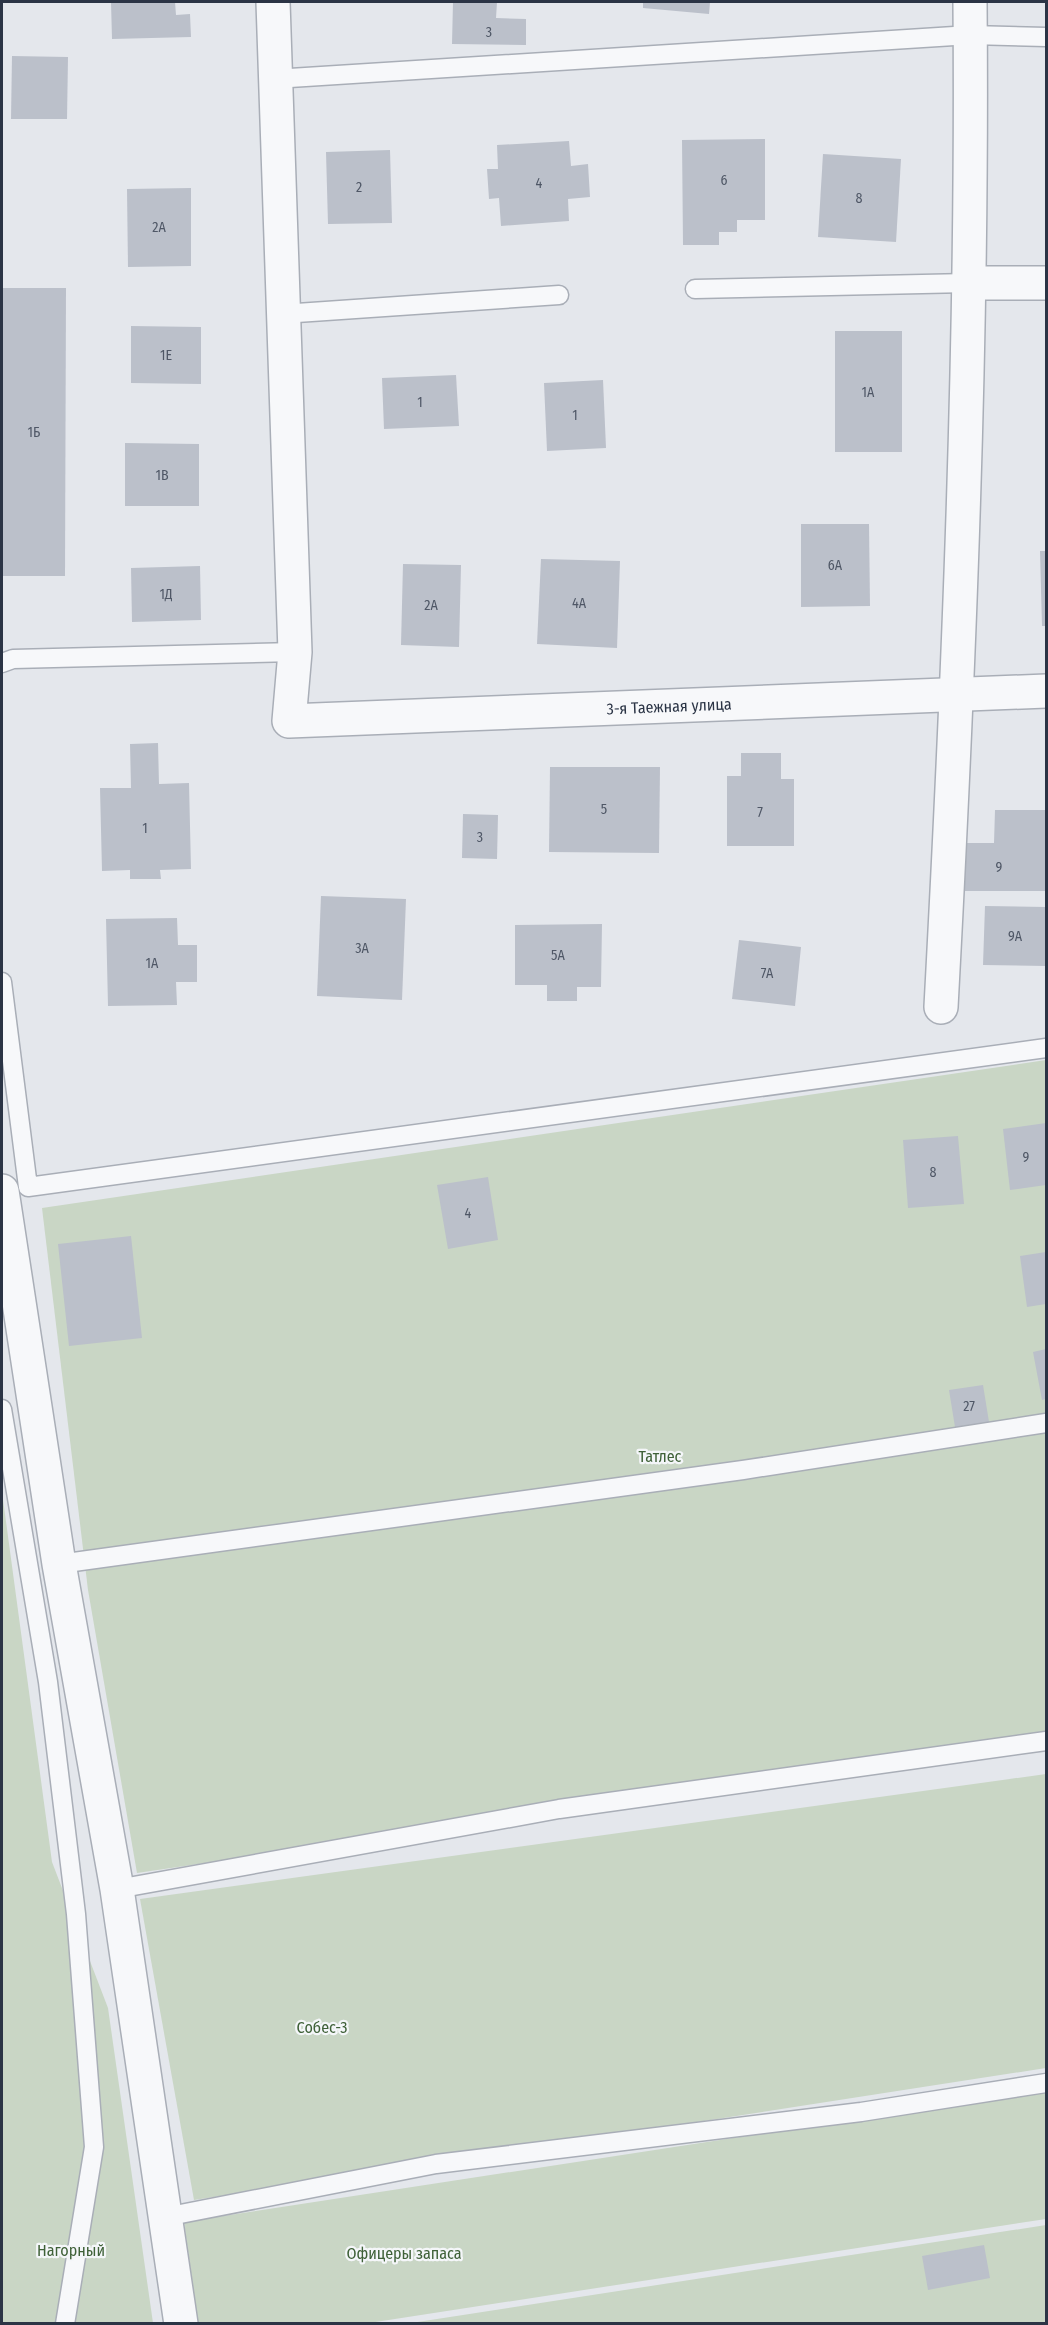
<svg xmlns="http://www.w3.org/2000/svg" width="1048" height="2325" viewBox="0 0 1048 2325" font-family="'Fira Sans Condensed',sans-serif">
<rect width="100%" height="100%" fill="#e4e7ec"/>
<g fill="#c9d6c5">
<path d="M 1046,1060 L 1046,1739 L 137,1873 L 88,1590 L 42,1208 Z"/>
<path d="M 2,1492 L 52,1862 L 108,2008 L 153,2323 L 2,2323 Z"/>
<path d="M 1046,1774 L 1046,2068 L 194,2200 L 140,1899 Z"/>
<path d="M 1046,2090 L 1046,2219 L 369,2323 L 198,2323 L 184,2222 Z"/>
<path d="M 1046,2225 L 1046,2323 L 411,2323 Z"/>
</g>
<g fill="#bbc0ca">
<path d="M 111,2 L 175,2 L 176,15 L 190,14 L 191,37 L 112,39 Z"/>
<path d="M 453,2 L 497,2 L 496,18 L 526,19 L 526,45 L 452,44 Z"/>
<path d="M 643,2 L 710,2 L 709,14 L 643,8 Z"/>
<path d="M 12,56 L 68,57 L 67,119 L 11,119 Z"/>
<path d="M 765,139 L 765,220 L 737,220 L 737,232 L 719,232 L 719,245 L 683,245 L 682,140 Z"/>
<path d="M 569,141 L 571,166 L 588,164 L 590,197 L 568,199 L 569,221 L 501,226 L 499,198 L 489,199 L 487,169 L 498,169 L 497,145 Z"/>
<path d="M 390,150 L 392,223 L 328,224 L 326,152 Z"/>
<path d="M 823,154 L 901,159 L 896,242 L 818,237 Z"/>
<path d="M 191,188 L 191,266 L 128,267 L 127,189 Z"/>
<path d="M 2,288 L 66,288 L 65,576 L 2,576 Z"/>
<path d="M 131,326 L 201,327 L 201,384 L 131,383 Z"/>
<rect x="835" y="331" width="67" height="121"/>
<path d="M 456,375 L 459,426 L 384,429 L 382,378 Z"/>
<path d="M 603,380 L 606,448 L 547,451 L 544,383 Z"/>
<path d="M 125,443 L 199,444 L 199,506 L 125,506 Z"/>
<path d="M 801,524 L 869,524 L 870,606 L 801,607 Z"/>
<path d="M 1040,551 L 1046,551 L 1046,626 L 1042,626 Z"/>
<path d="M 541,559 L 620,561 L 617,648 L 537,644 Z"/>
<path d="M 403,564 L 461,565 L 459,647 L 401,645 Z"/>
<path d="M 200,566 L 201,620 L 132,622 L 131,568 Z"/>
<path d="M 158,743 L 159,784 L 189,783 L 191,869 L 160,870 L 161,879 L 130,879 L 130,870 L 102,871 L 100,788 L 131,788 L 130,744 Z"/>
<path d="M 741,753 L 781,753 L 781,779 L 794,779 L 794,846 L 727,846 L 727,776 L 741,776 Z"/>
<path d="M 550,767 L 660,767 L 659,853 L 549,852 Z"/>
<path d="M 995,810 L 1046,810 L 1046,891 L 952,891 L 952,843 L 994,843 Z"/>
<path d="M 463,814 L 498,815 L 497,859 L 462,858 Z"/>
<path d="M 321,896 L 406,899 L 402,1000 L 317,996 Z"/>
<path d="M 985,906 L 1046,907 L 1046,966 L 983,965 Z"/>
<path d="M 177,918 L 178,945 L 197,945 L 197,982 L 176,982 L 177,1005 L 108,1006 L 106,919 Z"/>
<path d="M 602,924 L 601,987 L 577,987 L 577,1001 L 547,1001 L 547,985 L 515,985 L 515,925 Z"/>
<path d="M 739,940 L 801,947 L 795,1006 L 732,999 Z"/>
<path d="M 1046,1123 L 1046,1185 L 1010,1190 L 1003,1129 Z"/>
<path d="M 958,1136 L 964,1204 L 908,1208 L 903,1140 Z"/>
<path d="M 488,1177 L 498,1240 L 448,1249 L 437,1185 Z"/>
<path d="M 131,1236 L 142,1338 L 69,1346 L 58,1244 Z"/>
<path d="M 1046,1252 L 1046,1304 L 1027,1307 L 1020,1256 Z"/>
<path d="M 1046,1349 L 1046,1399 L 1042,1400 L 1033,1352 Z"/>
<path d="M 983,1385 L 989,1422 L 955,1427 L 949,1390 Z"/>
<path d="M 984,2245 L 990,2278 L 928,2290 L 922,2256 Z"/>
</g>
<g fill="none" stroke-linecap="round" stroke-linejoin="round">
<g stroke="#a9aeb7" stroke-width="21">
<g id="service">
<path d="M 274,79 L 970,35 L 1046,37"/>
<path d="M 695,289 L 968,283"/>
<path d="M 282,314 L 559,295"/>
<path d="M 2,663 L 13,659 L 295,652"/>
<path d="M 2,982 L 28,1187 L 1046,1048"/>
<path d="M 2,1409 L 48,1682 L 76,1914 L 94,2147 L 65,2324"/>
<path d="M 59,1564 L 743,1470 L 1046,1423"/>
<path d="M 117,1889 L 559,1809 L 1046,1741"/>
<path d="M 165,2217 L 436,2164 L 861,2112 L 1046,2083"/>
</g>
</g>
<g stroke="#a9aeb7" stroke-width="36">
<g id="minor">
<path id="s1" d="M 273,2 L 295,652 L 289,721 L 1046,691"/>
<path d="M 968,283 L 1046,283"/>
<path d="M 941,1007 C 959,672 973,337 970,2"/>
<path d="M 2,1191 L 59,1564 L 117,1889 L 181,2324"/>
</g>
</g>
<use href="#service" stroke="#f7f8fa" stroke-width="18"/>
<use href="#minor" stroke="#f7f8fa" stroke-width="33"/>
</g>
<g text-anchor="middle" dominant-baseline="central" stroke-width="4.5" stroke-linejoin="round" paint-order="stroke">
<g font-size="14" fill="#4f5766">
<text x="489" y="32">3</text>
<text x="724" y="180">6</text>
<text x="539" y="183">4</text>
<text x="359" y="187">2</text>
<text x="859" y="198">8</text>
<text x="159" y="227">2А</text>
<text x="166" y="355">1Е</text>
<text x="868" y="392">1А</text>
<text x="420" y="402">1</text>
<text x="575" y="415">1</text>
<text x="34" y="432">1Б</text>
<text x="162" y="475">1В</text>
<text x="835" y="565">6А</text>
<text x="166" y="594">1Д</text>
<text x="579" y="603">4А</text>
<text x="431" y="605">2А</text>
<text x="604" y="809">5</text>
<text x="760" y="812">7</text>
<text x="145" y="828">1</text>
<text x="480" y="837">3</text>
<text x="999" y="867">9</text>
<text x="1015" y="936">9А</text>
<text x="362" y="948">3А</text>
<text x="558" y="955">5А</text>
<text x="152" y="963">1А</text>
<text x="767" y="973">7А</text>
<text x="1026" y="1157">9</text>
<text x="933" y="1172">8</text>
<text x="468" y="1213">4</text>
<text x="969" y="1406">27</text>
</g>
<g font-size="16" fill="#2b3445" stroke="#f4f6f9">
<text stroke="none"><textPath href="#s1" startOffset="1100">3-я Таежная улица</textPath></text>
</g>
<g font-size="16" fill="#3f6138" stroke="#f4f6f9">
<text x="660" y="1456">Татлес</text>
<text x="322" y="2027">Собес-3</text>
<text x="71" y="2250">Нагорный</text>
<text x="404" y="2253">Офицеры запаса</text>
</g>
</g>
<rect width="1048" height="2325" fill="none" stroke="#2b3445" stroke-width="6"/>
</svg>
